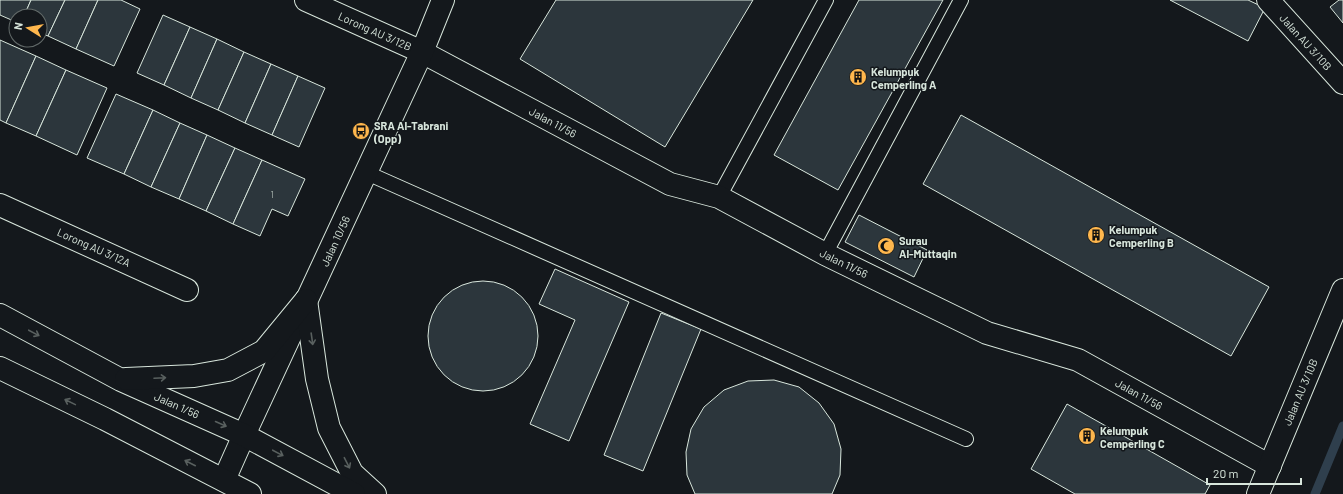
<svg xmlns="http://www.w3.org/2000/svg" width="1343" height="494" viewBox="0 0 1343 494" font-family="Barlow,sans-serif">
<rect width="100%" height="100%" fill="#14181c"/>
<g fill="none" stroke-linecap="round" stroke-linejoin="round">
<path stroke="#2f3f4d" stroke-width="9" d="M 1315,494 L 1343,426"/>
</g>
<g fill="#2c363c" stroke="#d8e6dc">
<path d="M 0,0 L 31,0 L 24,16 L 16,16 L 16,22 L 0,15 Z"/>
<path d="M 31,0 L 65,0 L 48,36 L 40,33 L 40,16 L 24,16 Z"/>
<path d="M 65,0 L 98,0 L 76,49 L 48,36 Z"/>
<path d="M 98,0 L 121,0 L 140,9 L 114,66 L 76,49 Z"/>
<path d="M 556,0 L 753,0 L 665,147 L 520,59 Z"/>
<path d="M 859,0 L 943,0 L 838,190 L 774,155 Z"/>
<path d="M 1170,0 L 1248,0 L 1265,8 L 1248,41 Z"/>
<path d="M 1339,0 L 1343,0 L 1343,23 L 1330,7 Z"/>
<path d="M 163,15 L 190,27 L 164,85 L 137,73 Z"/>
<path d="M 190,27 L 217,39 L 191,98 L 164,85 Z"/>
<path d="M 217,39 L 244,52 L 218,110 L 191,98 Z"/>
<path d="M 0,40 L 36,56 L 6,123 L 0,120 Z"/>
<path d="M 244,52 L 271,64 L 245,123 L 218,110 Z"/>
<path d="M 36,56 L 66,70 L 36,136 L 6,123 Z"/>
<path d="M 271,64 L 298,76 L 272,135 L 245,123 Z"/>
<path d="M 66,70 L 107,88 L 77,155 L 36,136 Z"/>
<path d="M 298,76 L 325,88 L 299,147 L 272,135 Z"/>
<path d="M 116,94 L 153,110 L 124,174 L 87,158 Z"/>
<path d="M 153,110 L 180,123 L 151,187 L 124,174 Z"/>
<path d="M 961,115 L 1269,287 L 1231,356 L 923,184 Z"/>
<path d="M 180,123 L 207,135 L 179,199 L 151,187 Z"/>
<path d="M 207,135 L 235,148 L 206,211 L 179,199 Z"/>
<path d="M 235,148 L 262,160 L 233,224 L 206,211 Z"/>
<path d="M 262,160 L 305,179 L 288,216 L 272,209 L 260,236 L 233,224 Z"/>
<path d="M 859,215 L 927,250 L 914,277 L 845,242 Z"/>
<path d="M 555,269 L 629,302 L 569,441 L 530,424 L 575,320 L 539,304 Z"/>
<circle cx="483" cy="336" r="55"/>
<path d="M 661,313 L 701,329 L 643,471 L 604,455 Z"/>
<path d="M 774,380 L 799,387 L 819,403 L 834,424 L 841,449 L 840,475 L 832,494 L 695,494 L 687,475 L 686,452 L 691,429 L 704,407 L 724,390 L 748,381 Z"/>
<path d="M 1067,404 L 1210,485 L 1205,494 L 1075,494 L 1031,469 Z"/>
</g>
<g fill="none" stroke-linecap="round" stroke-linejoin="round">
<g stroke="#d8e6dc" stroke-width="16">
<g id="service">
<path d="M 367,173 L 966,439"/>
<path d="M 719,197 L 826,0"/>
<path d="M 825,254 L 961,0"/>
</g>
</g>
<g stroke="#d8e6dc" stroke-width="24">
<g id="minor">
<path d="M 306,0 L 422,52 L 670,184 L 719,197 L 825,254 L 987,333 L 1078,360 L 1270,466"/>
<path d="M 1268,0 L 1343,83"/>
<path d="M 0,205 L 187,290"/>
<path d="M 224,480 L 244,435 L 422,52 L 443,0"/>
<path d="M 1258,494 L 1343,290"/>
</g>
</g>
<g stroke="#d8e6dc" stroke-width="24">
<g id="secondary">
<path d="M 306,300 L 317,379 L 329,428 L 352,473 L 375,494"/>
<path d="M 0,315 L 121,380 L 244,435 L 354,494"/>
<path d="M 0,368 L 105,419 L 250,494"/>
<path d="M 126,379 L 194,376 L 228,370 L 264,351 L 306,300"/>
</g>
</g>
<use href="#service" stroke="#14181c" stroke-width="14"/>
<use href="#minor" stroke="#14181c" stroke-width="22"/>
<use href="#secondary" stroke="#14181c" stroke-width="22"/>
</g>
<defs><path id="oneway-shaft" d="M-6 0H5M1.5-3L5.5 0L1.5 3" fill="none" stroke-width="1.6" stroke-linecap="round" stroke-linejoin="round"/></defs>
<g stroke="#59605f">
<use href="#oneway-shaft" transform="translate(34 333) rotate(28)"/>
<use href="#oneway-shaft" transform="translate(312 339) rotate(82)"/>
<use href="#oneway-shaft" transform="translate(160 378) rotate(-3)"/>
<use href="#oneway-shaft" transform="translate(70 402) rotate(-154)"/>
<use href="#oneway-shaft" transform="translate(221 424) rotate(24)"/>
<use href="#oneway-shaft" transform="translate(278 453) rotate(28)"/>
<use href="#oneway-shaft" transform="translate(190 463) rotate(-153)"/>
<use href="#oneway-shaft" transform="translate(347 463) rotate(63)"/>
</g>
<defs>
<g id="building-disc" transform="scale(0.9)"><circle r="9.5" fill="#ffb74d" stroke="#14181c"/><path d="M-4-6H4V6H1V3H-1V6H-4ZM-2.5-4.3h1.7v1.8h-1.7ZM.8-4.3h1.7v1.8H.8ZM-2.5-1h1.7V.8h-1.7ZM.8-1h1.7V.8H.8Z" fill="#111"/></g>
<g id="bus-disc" transform="scale(0.9)"><circle r="9.5" fill="#ffb74d" stroke="#14181c"/><path d="M-5-6H5V4H4V6H2V4H-2V6H-4V4H-5ZM-3.5-4V0h7V-4ZM-3.5 1.2v1.5H-2V1.2ZM2 1.2v1.5H3.5V1.2Z" fill="#111"/></g>
<g id="mosque-disc" transform="scale(0.9)"><circle r="9.5" fill="#ffb74d" stroke="#14181c"/><path d="M3.5-4.9A6 6 0 1 0 3.5 4.9A5 5 0 1 1 3.5-4.9Z" fill="#111"/></g>
</defs>
<g fill-rule="evenodd">
<use href="#building-disc" x="858" y="77"/>
<use href="#bus-disc" x="361" y="131"/>
<use href="#building-disc" x="1096" y="235"/>
<use href="#mosque-disc" x="886" y="246"/>
<use href="#building-disc" x="1087" y="436"/>
</g>
<g text-anchor="middle" dominant-baseline="central" stroke-width="3" stroke-linejoin="round" paint-order="stroke">
<g font-size="9" fill="#adbab4">
<text x="272" y="194">1</text>
</g>
<g font-size="11" fill="#d8e6dc" stroke="#14181c">
<text transform="translate(375 31) rotate(24)">Lorong AU 3/12B</text>
<text transform="translate(1306 42) rotate(48)">Jalan AU 3/10B</text>
<text transform="translate(553 122) rotate(28)">Jalan 11/56</text>
<text transform="translate(335 241) rotate(-65)">Jalan 10/56</text>
<text transform="translate(94 247) rotate(24)">Lorong AU 3/12A</text>
<text transform="translate(844 263) rotate(26)">Jalan 11/56</text>
<text transform="translate(1300 392) rotate(-67)">Jalan AU 3/10B</text>
<text transform="translate(1139 394) rotate(29)">Jalan 11/56</text>
<text transform="translate(177 405) rotate(24)">Jalan 1/56</text>
</g>
<g font-size="11" font-weight="bold" fill="#d8e6dc" stroke="#14181c" text-anchor="start">
<text x="871" y="71">Kelumpuk<tspan x="871" dy="13">Cemperling A</tspan></text>
<text x="374" y="125">SRA Al-Tabrani<tspan x="374" dy="13">(Opp)</tspan></text>
<text x="1109" y="229">Kelumpuk<tspan x="1109" dy="13">Cemperling B</tspan></text>
<text x="899" y="240">Surau<tspan x="899" dy="13">Al-Muttaqin</tspan></text>
<text x="1100" y="430">Kelumpuk<tspan x="1100" dy="13">Cemperling C</tspan></text>
</g>
</g>
<g transform="translate(28 28) rotate(281)"><circle r="19" fill="#14181c" stroke="#626a69"/>
<path d="M0-3L7 15L0 10L-7 15Z" fill="#ffb74d"/>
<text y="-6" font-size="11" font-weight="bold" text-anchor="middle" fill="#d8e6dc">N</text>
</g>
<path d="M1207 478v6h94v-6" fill="none" stroke="#d8e6dc" stroke-width="2"/>
<text x="1213" y="478" font-size="12" fill="#d8e6dc" stroke="#14181c" stroke-width="3" paint-order="stroke">20 m</text>
</svg>
